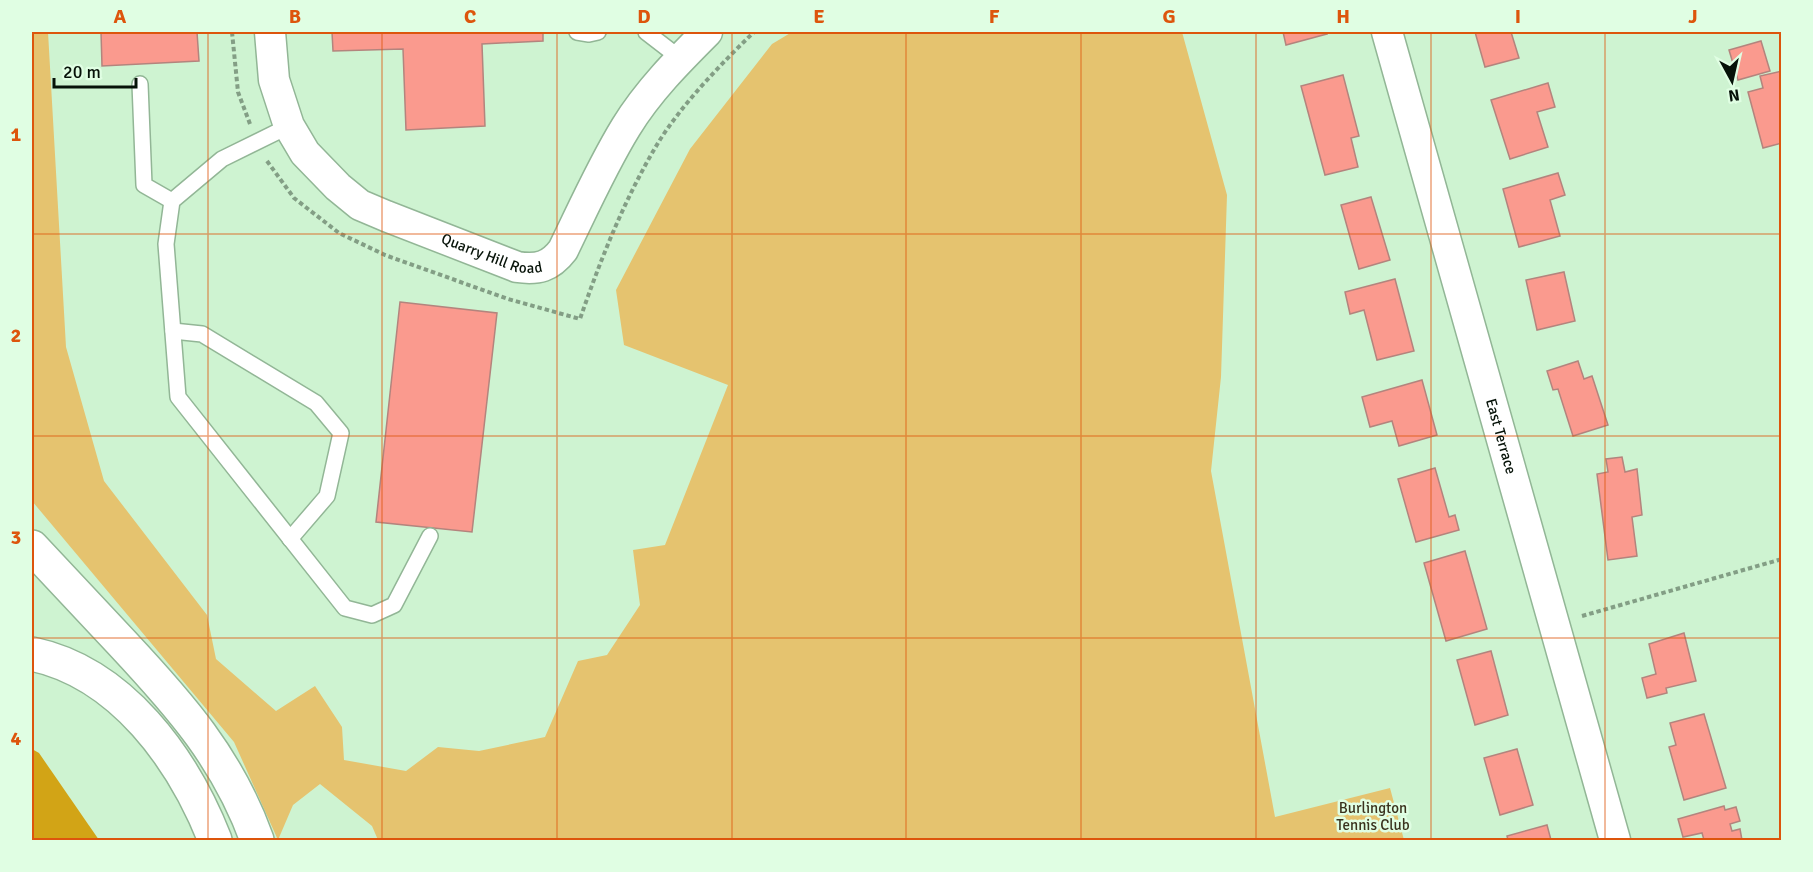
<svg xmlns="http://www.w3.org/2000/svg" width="1813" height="872" viewBox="0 0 1813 872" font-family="Signika,sans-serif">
<rect width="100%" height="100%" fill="#cef3d1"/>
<path fill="#e5c36f" d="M 32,32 L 48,32 L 66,347 L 104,481 L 207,615 L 216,659 L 276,711 L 315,686 L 342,727 L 344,760 L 406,771 L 438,747 L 479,751 L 545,737 L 578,661 L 607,655 L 640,605 L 633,550 L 665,545 L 728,385 L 624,345 L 616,290 L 690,149 L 772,44 L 792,32 L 1182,32 L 1227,195 L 1221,377 L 1211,471 L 1275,817 L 1390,788 L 1404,840 L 378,840 L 372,826 L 320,784 L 293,805 L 278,840 L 234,742 L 32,501 Z"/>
<path fill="#d2a416" d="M 32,749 L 39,753 L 99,840 L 32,840 Z"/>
<g fill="#fa9a8e" stroke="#b3847d" stroke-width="1.5">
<path d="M 101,32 L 197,32 L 199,61 L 102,66 Z"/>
<path d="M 332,32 L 543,32 L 543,41 L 482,44 L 485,126 L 406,130 L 403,49 L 333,51 Z"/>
<path d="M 1283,32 L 1326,32 L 1327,34 L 1286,45 Z"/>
<path d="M 1475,32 L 1511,32 L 1519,58 L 1485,67 Z"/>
<path d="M 1761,41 L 1770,71 L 1738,80 L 1729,50 Z"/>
<path d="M 1782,71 L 1782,143 L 1763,148 L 1748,92 L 1763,88 L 1760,76 Z"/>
<path d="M 1343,75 L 1359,136 L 1351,138 L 1358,167 L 1325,175 L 1301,86 Z"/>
<path d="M 1548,83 L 1555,107 L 1537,112 L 1548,147 L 1510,159 L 1491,100 Z"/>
<path d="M 1558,173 L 1565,195 L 1550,200 L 1560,236 L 1519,247 L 1503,189 Z"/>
<path d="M 1371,197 L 1390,260 L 1359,269 L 1341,205 Z"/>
<path d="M 1564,272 L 1575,321 L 1537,330 L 1526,280 Z"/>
<path d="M 1395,279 L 1414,351 L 1377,360 L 1364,310 L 1350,314 L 1345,292 Z"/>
<path d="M 400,302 L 497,313 L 472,532 L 376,522 Z"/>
<path d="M 1578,361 L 1584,379 L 1592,376 L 1608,425 L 1573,436 L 1558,389 L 1553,390 L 1547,371 Z"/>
<path d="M 1422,380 L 1437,435 L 1399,446 L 1392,421 L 1370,427 L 1362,397 Z"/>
<path d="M 1622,457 L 1625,472 L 1637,469 L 1642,515 L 1632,517 L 1637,556 L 1608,560 L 1597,474 L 1608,472 L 1606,459 Z"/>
<path d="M 1435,468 L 1449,517 L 1455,515 L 1459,530 L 1416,542 L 1398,479 Z"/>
<path d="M 1465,551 L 1487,629 L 1446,641 L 1424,563 Z"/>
<path d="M 1684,633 L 1696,681 L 1666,688 L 1667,693 L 1647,698 L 1642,678 L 1656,674 L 1649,644 Z"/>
<path d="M 1491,651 L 1508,715 L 1475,725 L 1457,660 Z"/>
<path d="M 1704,714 L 1726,788 L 1684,800 L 1669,747 L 1676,745 L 1670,723 Z"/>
<path d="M 1517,749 L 1533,805 L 1500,815 L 1484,758 Z"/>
<path d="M 1724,806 L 1725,810 L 1736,807 L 1740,821 L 1730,824 L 1732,831 L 1740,829 L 1742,840 L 1704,840 L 1702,833 L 1683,837 L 1678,819 Z"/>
<path d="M 1547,825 L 1551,840 L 1508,840 L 1507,836 Z"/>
</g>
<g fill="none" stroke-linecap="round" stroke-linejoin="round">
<g stroke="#92b696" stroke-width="18">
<g id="lane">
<path d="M 577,32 L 589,34 L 598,32"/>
<path d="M 646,32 L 681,59"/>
<path d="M 140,84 L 144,185 L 172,201"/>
<path d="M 289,126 L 222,159 L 172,201 L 166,244 L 178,397 L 345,608 L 372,615 L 394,605 L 430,536"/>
<path d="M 173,331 L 202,334 L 316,403 L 341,433 L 327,496 L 290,539"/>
</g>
</g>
<g stroke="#92b696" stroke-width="33">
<g id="street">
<path id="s1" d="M 270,32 L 274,80 L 289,126 L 305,153 L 338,187 L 360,205 L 386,216 L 517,267 C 538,270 550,267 563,250 C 583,209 602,166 626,127 C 648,91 678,61 707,32"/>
<path id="s2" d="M 1387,32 L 1615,840"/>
</g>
</g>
<g stroke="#92b696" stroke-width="36">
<g id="highway">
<path d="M 32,547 C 62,579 92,611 122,643 C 180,705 228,759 257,840"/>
<path d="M 32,654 C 122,673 183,759 215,840"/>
</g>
</g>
<g stroke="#839e85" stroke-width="4" stroke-dasharray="4.5 3" stroke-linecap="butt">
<path d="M 232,32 L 238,92 L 250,124"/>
<path d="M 267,161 L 294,198 L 339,233 L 385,255 L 508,299 L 580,319 C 601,258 625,198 658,143 C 682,104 721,64 754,32"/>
<path d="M 1582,616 L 1782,559"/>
</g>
<use href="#lane" stroke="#fff" stroke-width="15"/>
<use href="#street" stroke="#fff" stroke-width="30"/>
<use href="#highway" stroke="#fff" stroke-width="33"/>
</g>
<path fill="none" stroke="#dd550c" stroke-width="1.5" stroke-opacity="0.55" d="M 208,32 L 208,840M 382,32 L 382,840M 557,32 L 557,840M 732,32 L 732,840M 906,32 L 906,840M 1081,32 L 1081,840M 1256,32 L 1256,840M 1431,32 L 1431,840M 1605,32 L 1605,840M 32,234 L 1782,234M 32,436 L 1782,436M 32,638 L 1782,638"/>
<g text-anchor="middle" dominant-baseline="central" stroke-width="5" stroke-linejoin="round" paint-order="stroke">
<g font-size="15" fill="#061208" stroke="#e0fee3">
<text stroke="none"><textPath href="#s1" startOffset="345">Quarry Hill Road</textPath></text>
<text stroke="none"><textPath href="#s2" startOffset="420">East Terrace</textPath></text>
</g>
<g font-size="15" fill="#3a321d" stroke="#e0fee3">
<text x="1373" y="808">Burlington<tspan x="1373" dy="17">Tennis Club</tspan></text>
</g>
</g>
<rect width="1813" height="872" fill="none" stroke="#e0fee3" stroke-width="66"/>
<g transform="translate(1732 81) rotate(172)" stroke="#e0fee3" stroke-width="4.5" paint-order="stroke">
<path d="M0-4.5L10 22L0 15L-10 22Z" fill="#061208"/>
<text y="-9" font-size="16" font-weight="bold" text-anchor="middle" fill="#061208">N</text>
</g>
<path d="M54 78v9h82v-9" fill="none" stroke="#061208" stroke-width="3"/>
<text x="63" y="78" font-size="18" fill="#061208" stroke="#e0fee3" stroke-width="4.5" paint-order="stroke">20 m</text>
<rect x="33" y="33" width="1747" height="806" fill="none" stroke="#dd550c" stroke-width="2"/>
<g font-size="20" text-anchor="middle" font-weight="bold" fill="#dd550c">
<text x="120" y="23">A</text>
<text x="295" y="23">B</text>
<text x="470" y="23">C</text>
<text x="644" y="23">D</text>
<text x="819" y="23">E</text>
<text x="994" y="23">F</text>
<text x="1169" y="23">G</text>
<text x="1343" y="23">H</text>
<text x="1518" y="23">I</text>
<text x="1693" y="23">J</text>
<text x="16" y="141">1</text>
<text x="16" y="342">2</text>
<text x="16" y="544">3</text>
<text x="16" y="745">4</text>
</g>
</svg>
